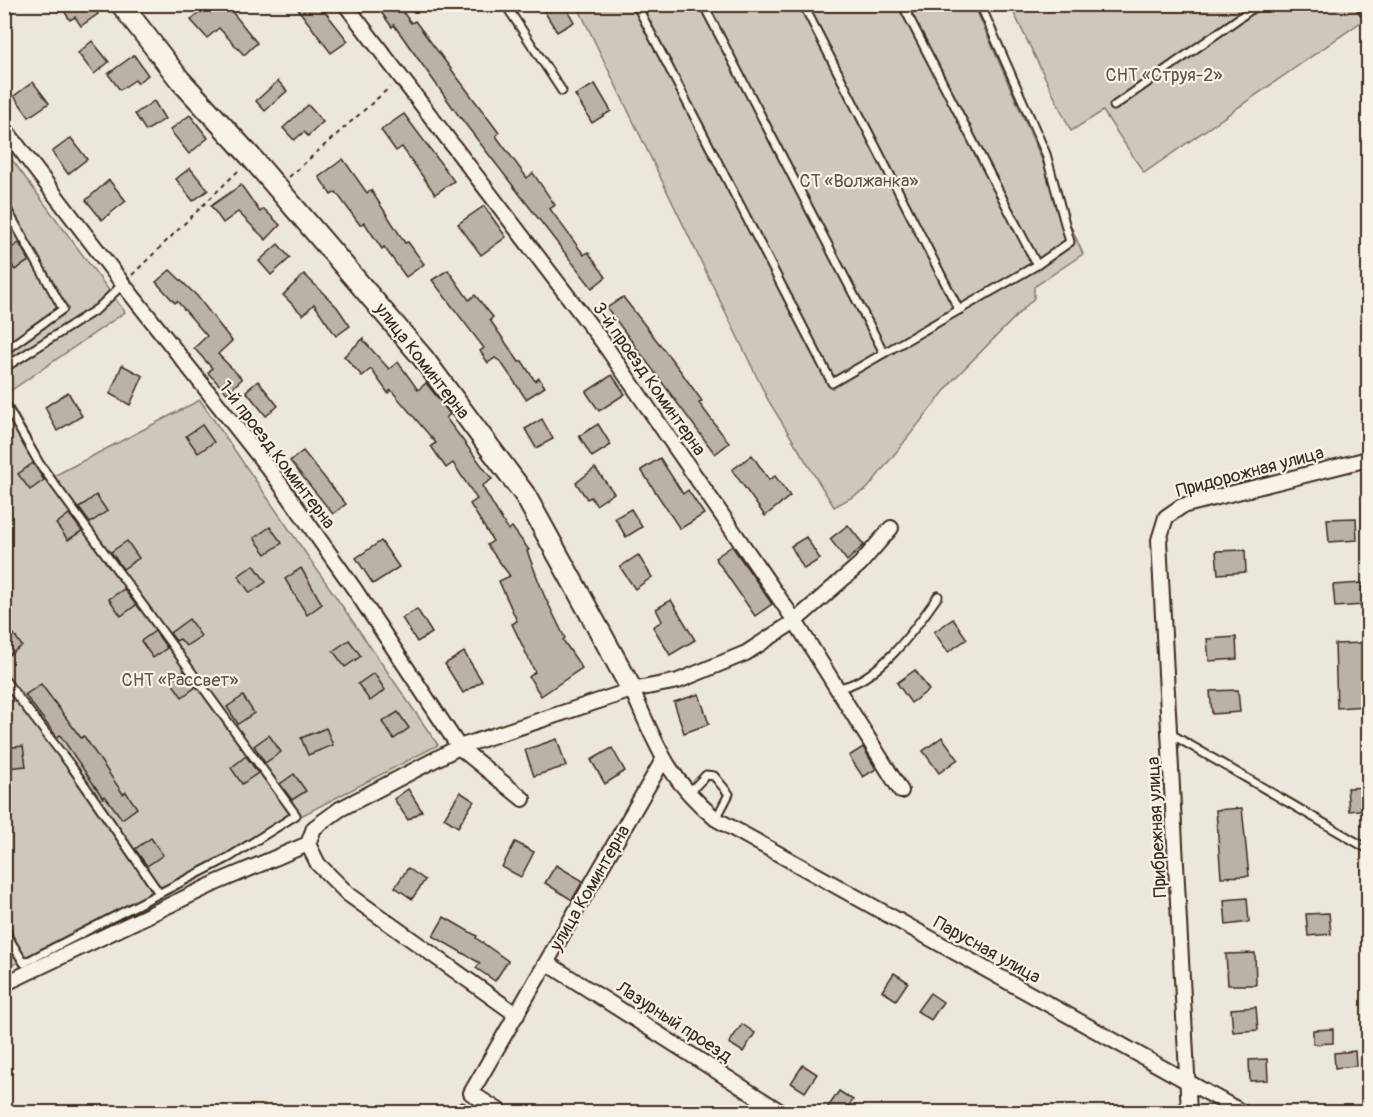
<svg xmlns="http://www.w3.org/2000/svg" width="1373" height="1117" viewBox="0 0 1373 1117" font-family="Pangolin,sans-serif">
<rect width="100%" height="100%" fill="#ece7dc"/>
<filter id="ink" filterUnits="userSpaceOnUse"><feTurbulence type="fractalNoise" baseFrequency=".0167" numOctaves="2"/><feDisplacementMap in="SourceGraphic" scale="12" xChannelSelector="R" yChannelSelector="G"/><feConvolveMatrix kernelMatrix="1 2 1 2 8 2 1 2 1" color-interpolation-filters="sRGB"/></filter>
<g filter="url(#ink)">
<g fill="#cec8bc" stroke="#84796d" stroke-width="1.5">
<path d="M 1368,4 L 1368,17 L 1144,173 L 1103,111 L 1071,131 L 1010,5 Z"/>
<path d="M 577,5 L 974,5 L 1083,254 L 1034,287 L 1034,298 L 954,379 L 867,489 L 834,507 L 768,400 Z"/>
<path d="M 4,149 L 125,312 L 6,394 L 52,477 L 200,400 L 438,745 L 5,969 Z"/>
</g>
<g fill="#bab2a7" stroke="#3b2a1e" stroke-width="1.5">
<path d="M 73,4 L 92,4 L 98,14 L 81,26 L 75,17 L 70,20 L 64,11 Z"/>
<path d="M 210,4 L 226,4 L 257,43 L 244,55 L 219,28 L 207,38 L 191,20 Z"/>
<path d="M 294,4 L 319,4 L 348,41 L 331,53 Z"/>
<path d="M 375,4 L 397,4 L 411,23 L 415,21 L 499,133 L 496,136 L 527,178 L 533,173 L 555,205 L 550,209 L 584,255 L 588,252 L 606,277 L 592,288 L 456,112 L 394,25 L 392,27 Z"/>
<path d="M 555,4 L 564,4 L 574,22 L 557,32 L 544,11 Z"/>
<path d="M 92,41 L 109,62 L 94,74 L 78,53 Z"/>
<path d="M 134,55 L 148,75 L 137,83 L 135,80 L 120,90 L 108,74 Z"/>
<path d="M 278,81 L 287,91 L 265,111 L 256,101 Z"/>
<path d="M 33,82 L 49,103 L 29,117 L 14,96 Z"/>
<path d="M 595,84 L 611,111 L 592,123 L 575,95 Z"/>
<path d="M 154,101 L 165,119 L 146,131 L 135,114 Z"/>
<path d="M 308,105 L 323,122 L 308,136 L 304,132 L 294,140 L 283,128 Z"/>
<path d="M 404,114 L 454,181 L 435,194 L 402,147 L 396,151 L 381,130 Z"/>
<path d="M 190,115 L 208,138 L 189,154 L 170,130 Z"/>
<path d="M 71,138 L 87,159 L 68,174 L 52,152 Z"/>
<path d="M 343,159 L 367,193 L 371,190 L 405,243 L 408,242 L 424,264 L 406,277 L 384,247 L 382,249 L 364,222 L 360,225 L 336,192 L 331,195 L 319,177 Z"/>
<path d="M 190,168 L 208,190 L 193,201 L 176,179 Z"/>
<path d="M 109,180 L 126,201 L 102,220 L 86,200 Z"/>
<path d="M 241,185 L 260,212 L 264,209 L 280,225 L 266,240 L 238,212 L 223,223 L 211,206 Z"/>
<path d="M 484,206 L 506,237 L 481,255 L 458,224 Z"/>
<path d="M 19,243 L 29,261 L 15,270 L 4,253 Z"/>
<path d="M 278,244 L 290,258 L 271,275 L 259,261 Z"/>
<path d="M 170,270 L 197,296 L 232,341 L 218,354 L 242,379 L 227,393 L 208,373 L 212,368 L 194,348 L 207,336 L 177,301 L 175,303 L 156,282 Z"/>
<path d="M 448,270 L 469,300 L 475,295 L 493,317 L 490,320 L 519,362 L 522,361 L 535,381 L 539,378 L 545,387 L 526,399 L 501,362 L 495,358 L 488,363 L 480,351 L 484,348 L 432,280 Z"/>
<path d="M 304,274 L 337,307 L 350,326 L 336,336 L 314,304 L 303,315 L 283,295 Z"/>
<path d="M 623,297 L 679,369 L 702,401 L 699,403 L 729,443 L 715,454 L 607,308 Z"/>
<path d="M 364,338 L 364,341 L 389,369 L 398,362 L 418,390 L 426,383 L 434,393 L 450,414 L 446,418 L 492,479 L 482,486 L 508,530 L 512,527 L 529,550 L 527,551 L 544,595 L 565,638 L 563,640 L 582,668 L 541,696 L 529,677 L 535,672 L 512,624 L 517,621 L 499,581 L 510,576 L 487,545 L 493,541 L 470,504 L 477,499 L 453,463 L 446,468 L 431,446 L 436,443 L 391,390 L 388,393 L 371,369 L 362,376 L 344,356 Z"/>
<path d="M 122,365 L 143,376 L 130,405 L 110,394 Z"/>
<path d="M 612,375 L 625,394 L 599,411 L 586,392 Z"/>
<path d="M 258,381 L 278,406 L 266,416 L 246,391 Z"/>
<path d="M 68,392 L 82,416 L 57,431 L 45,407 Z"/>
<path d="M 542,419 L 553,439 L 536,448 L 525,429 Z"/>
<path d="M 598,424 L 611,445 L 592,457 L 579,436 Z"/>
<path d="M 202,425 L 214,442 L 198,453 L 186,436 Z"/>
<path d="M 303,451 L 346,504 L 333,514 L 290,461 Z"/>
<path d="M 752,455 L 769,480 L 775,476 L 790,496 L 765,516 L 732,470 Z"/>
<path d="M 660,458 L 683,494 L 688,490 L 704,514 L 680,529 L 641,470 Z"/>
<path d="M 33,463 L 44,480 L 30,490 L 18,474 Z"/>
<path d="M 595,468 L 614,493 L 596,505 L 591,497 L 587,499 L 576,483 Z"/>
<path d="M 96,495 L 107,511 L 90,523 L 79,508 Z"/>
<path d="M 631,509 L 642,527 L 626,537 L 615,518 Z"/>
<path d="M 69,514 L 82,531 L 68,540 L 56,524 Z"/>
<path d="M 1356,518 L 1357,540 L 1329,542 L 1327,519 Z"/>
<path d="M 848,525 L 864,545 L 847,561 L 830,539 Z"/>
<path d="M 270,527 L 282,543 L 266,554 L 254,538 Z"/>
<path d="M 806,537 L 820,559 L 804,569 L 791,546 Z"/>
<path d="M 127,541 L 139,558 L 123,569 L 111,552 Z"/>
<path d="M 381,541 L 399,567 L 373,584 L 356,558 Z"/>
<path d="M 732,546 L 772,604 L 755,616 L 715,558 Z"/>
<path d="M 1245,550 L 1246,572 L 1218,574 L 1216,551 Z"/>
<path d="M 638,555 L 652,577 L 635,589 L 620,567 Z"/>
<path d="M 254,565 L 266,582 L 250,593 L 238,576 Z"/>
<path d="M 301,568 L 322,604 L 307,615 L 285,579 Z"/>
<path d="M 1362,583 L 1363,605 L 1335,607 L 1333,585 Z"/>
<path d="M 124,589 L 136,605 L 121,616 L 109,599 Z"/>
<path d="M 671,600 L 695,640 L 670,655 L 653,627 L 662,621 L 656,609 Z"/>
<path d="M 417,609 L 432,633 L 417,642 L 402,618 Z"/>
<path d="M 189,619 L 201,636 L 186,646 L 180,639 L 176,641 L 170,633 Z"/>
<path d="M 953,619 L 967,639 L 948,652 L 934,632 Z"/>
<path d="M 4,620 L 22,646 L 4,658 Z"/>
<path d="M 155,631 L 167,648 L 153,658 L 141,641 Z"/>
<path d="M 1236,637 L 1237,659 L 1209,661 L 1207,639 Z"/>
<path d="M 349,640 L 361,656 L 345,667 L 333,651 Z"/>
<path d="M 1363,643 L 1365,706 L 1337,708 L 1335,644 Z"/>
<path d="M 464,652 L 482,681 L 463,693 L 445,664 Z"/>
<path d="M 915,670 L 929,690 L 911,703 L 897,683 Z"/>
<path d="M 184,671 L 196,687 L 182,697 L 170,680 Z"/>
<path d="M 374,673 L 385,690 L 370,701 L 358,684 Z"/>
<path d="M 41,684 L 81,738 L 84,736 L 123,794 L 126,792 L 137,808 L 122,819 L 105,796 L 103,798 L 60,735 L 57,737 L 25,695 Z"/>
<path d="M 1238,690 L 1240,712 L 1212,714 L 1210,691 Z"/>
<path d="M 699,694 L 709,724 L 684,733 L 674,702 Z"/>
<path d="M 243,696 L 254,713 L 238,724 L 227,707 Z"/>
<path d="M 398,712 L 409,728 L 394,739 L 382,722 Z"/>
<path d="M 326,728 L 333,745 L 308,755 L 301,738 Z"/>
<path d="M 269,735 L 281,752 L 265,763 L 254,746 Z"/>
<path d="M 942,737 L 958,759 L 939,773 L 923,751 Z"/>
<path d="M 557,739 L 566,766 L 534,776 L 525,750 Z"/>
<path d="M 23,746 L 26,766 L 7,768 L 4,748 Z"/>
<path d="M 863,747 L 876,769 L 863,777 L 849,756 Z"/>
<path d="M 612,748 L 625,771 L 605,784 L 591,760 Z"/>
<path d="M 246,756 L 258,773 L 242,784 L 231,768 Z"/>
<path d="M 294,774 L 306,791 L 292,800 L 280,784 Z"/>
<path d="M 1368,787 L 1368,809 L 1349,811 L 1347,788 Z"/>
<path d="M 408,789 L 422,811 L 408,820 L 394,799 Z"/>
<path d="M 460,792 L 474,801 L 458,827 L 444,818 Z"/>
<path d="M 1242,808 L 1249,876 L 1221,877 L 1216,810 Z"/>
<path d="M 151,838 L 163,855 L 147,866 L 135,849 Z"/>
<path d="M 515,842 L 534,852 L 521,877 L 502,867 Z"/>
<path d="M 556,865 L 583,881 L 572,900 L 545,883 Z"/>
<path d="M 408,868 L 425,880 L 412,899 L 395,887 Z"/>
<path d="M 1247,898 L 1249,922 L 1226,925 L 1224,900 Z"/>
<path d="M 1329,913 L 1331,934 L 1308,936 L 1306,914 Z"/>
<path d="M 444,917 L 477,936 L 476,938 L 508,961 L 495,981 L 476,968 L 480,963 L 433,936 Z"/>
<path d="M 1255,953 L 1256,985 L 1228,985 L 1226,954 Z"/>
<path d="M 894,973 L 908,982 L 896,1000 L 882,991 Z"/>
<path d="M 930,993 L 943,1002 L 931,1020 L 917,1011 Z"/>
<path d="M 1256,1007 L 1258,1030 L 1233,1032 L 1231,1009 Z"/>
<path d="M 742,1024 L 755,1033 L 743,1052 L 729,1043 Z"/>
<path d="M 1333,1029 L 1333,1043 L 1313,1044 L 1313,1030 Z"/>
<path d="M 1355,1051 L 1356,1066 L 1335,1068 L 1334,1053 Z"/>
<path d="M 1267,1059 L 1268,1080 L 1250,1081 L 1249,1060 Z"/>
<path d="M 803,1065 L 817,1074 L 805,1092 L 791,1083 Z"/>
<path d="M 839,1091 L 853,1100 L 844,1113 L 824,1113 Z"/>
</g>
<g fill="none" stroke-linecap="round" stroke-linejoin="round">
<g stroke="#3b2a1e" stroke-width="11">
<g id="lane">
<path d="M 505,4 L 562,91"/>
<path d="M 636,4 L 832,383 L 1037,265 L 902,4"/>
<path d="M 703,4 L 884,353"/>
<path d="M 803,4 L 959,310"/>
<path d="M 980,4 L 1046,154 L 1070,242 L 1037,265"/>
<path d="M 1359,4 L 1368,18"/>
<path d="M 1114,106 L 1259,4"/>
<path d="M 4,204 L 63,309 L 4,351"/>
<path d="M 4,368 L 97,309 L 123,284"/>
<path d="M 4,402 L 39,463 L 296,815 L 228,858 L 24,963 L 8,937 L 4,918"/>
<path d="M 4,679 L 72,767 L 159,893"/>
<path d="M 836,688 C 876,685 916,628 938,596"/>
<path d="M 1171,734 L 1368,849"/>
<path d="M 688,794 L 706,775 L 714,776 L 729,794 L 716,819"/>
<path d="M 459,1112 L 462,1107"/>
</g>
</g>
<g stroke="#3b2a1e" stroke-width="18">
<g id="street">
<path d="M 345,4 L 602,341 L 795,621 L 901,791"/>
<path d="M 4,128 L 123,284 L 276,478 L 355,590 L 459,747 L 523,799"/>
<path d="M 632,690 C 657,746 667,778 716,819 L 1242,1112"/>
<path d="M 308,844 L 318,864 L 348,894 L 517,1015"/>
<path d="M 547,963 L 781,1112"/>
<path d="M 4,984 L 218,882 L 308,844 L 314,828 L 340,809 L 459,747 L 632,690 L 678,681 L 746,653 L 795,621 L 860,564 L 891,528"/>
<path d="M 501,1112 L 471,1093 L 663,760"/>
<path d="M 1189,1112 L 1159,540 L 1166,517 L 1182,506 L 1368,459"/>
</g>
</g>
<g stroke="#3b2a1e" stroke-width="24">
<path id="secondary" d="M 121,4 L 180,80 L 251,157 L 423,358 L 525,495 L 632,690"/>
</g>
<g stroke="#3b2a1e" stroke-width="2" stroke-dasharray="4.5 4.5" stroke-linecap="butt">
<path d="M 289,177 L 390,87"/>
<path d="M 132,275 L 239,170"/>
</g>
<use href="#lane" stroke="#f7f3e8" stroke-width="7"/>
<use href="#street" stroke="#f7f3e8" stroke-width="14"/>
<use href="#secondary" stroke="#f7f3e8" stroke-width="20"/>
</g>
</g>
<g text-anchor="middle" dominant-baseline="central" stroke-width="4.5" stroke-linejoin="round" paint-order="stroke">
<g font-size="18" fill="#605246" stroke="#f7f3e8">
<text x="1164" y="75">СНТ «Струя-2»</text>
<text x="859" y="181">СТ «Волжанка»</text>
<text x="180" y="680">СНТ «Рассвет»</text>
</g>
<g font-size="18" fill="#3b2a1e" stroke="#f7f3e8">
<text transform="translate(422 361) rotate(52)">улица Коминтерна</text>
<text transform="translate(649 379) rotate(55)">3-й проезд Коминтерна</text>
<text transform="translate(277 455) rotate(53)">1-й проезд Коминтерна</text>
<text transform="translate(1250 472) rotate(-15)">Придорожная улица</text>
<text transform="translate(1157 827) rotate(-93)">Прибрежная улица</text>
<text transform="translate(590 888) rotate(-60)">улица Коминтерна</text>
<text transform="translate(987 950) rotate(29)">Парусная улица</text>
<text transform="translate(674 1022) rotate(33)">Лазурный проезд</text>
</g>
</g>
<rect width="1373" height="1117" fill="none" stroke="#f7f3e8" stroke-width="24"/>
<rect x="12" y="12" width="1349" height="1093" fill="none" stroke="#3b2a1e" stroke-width="2" filter="url(#ink)"/>
</svg>
